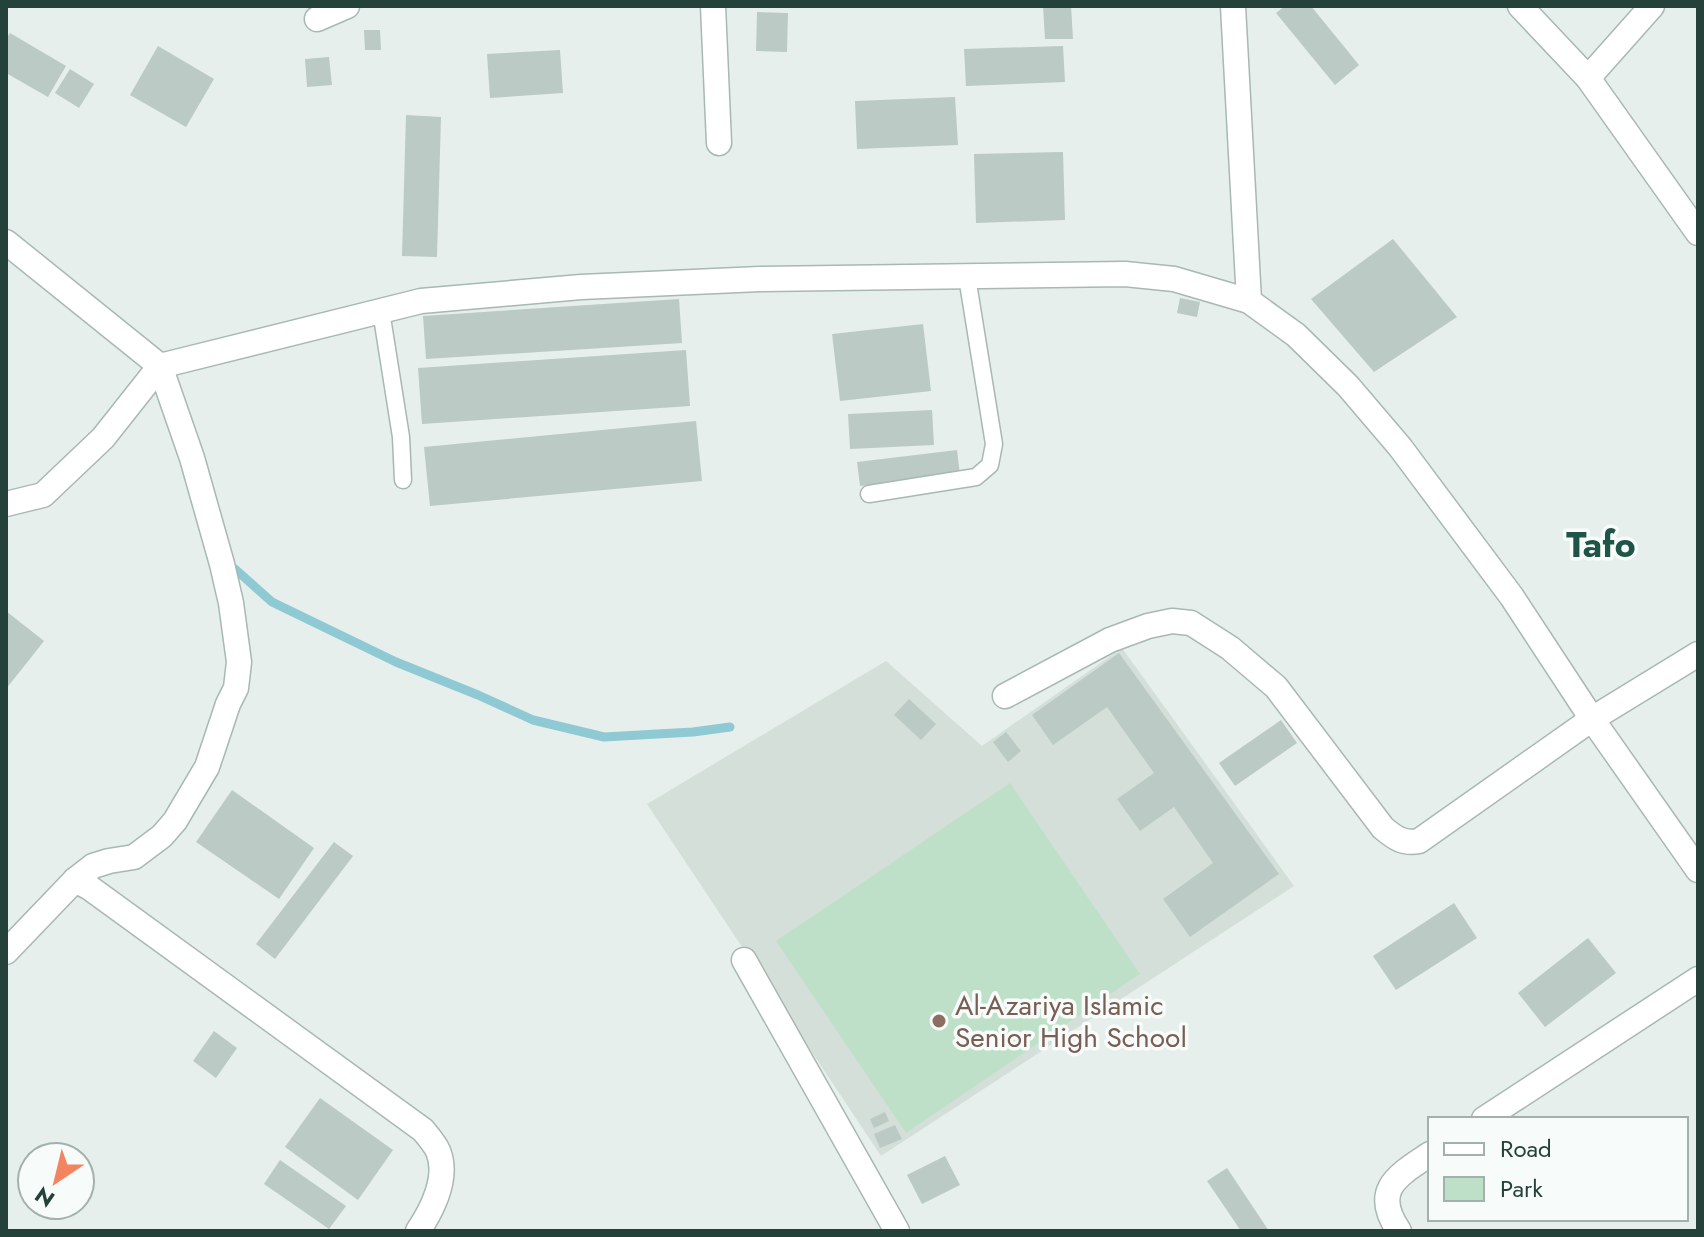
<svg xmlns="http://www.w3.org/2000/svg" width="1704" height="1237" viewBox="0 0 1704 1237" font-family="Jost,sans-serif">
<rect width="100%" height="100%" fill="#e6efeb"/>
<path fill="#d4dfda" d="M 1122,648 L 1294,886 L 881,1156 L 647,804 L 886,661 L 982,746 Z"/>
<path fill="#bfe0c8" d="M 1010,783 L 1140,974 L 906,1133 L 776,941 Z"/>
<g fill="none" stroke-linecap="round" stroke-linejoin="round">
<path stroke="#8ec9d4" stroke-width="9" d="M 235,569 L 272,602 L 396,662 L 478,695 L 533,720 L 604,737 L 693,732 L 730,727"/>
</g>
<g fill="#bbcac4">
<path d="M 1043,6 L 1071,6 L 1073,39 L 1045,39 Z"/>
<path d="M 1285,6 L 1311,6 L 1359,65 L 1335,85 L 1276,13 Z"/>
<path d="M 757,12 L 788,13 L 787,52 L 756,51 Z"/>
<path d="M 364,30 L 380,30 L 381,50 L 365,50 Z"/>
<path d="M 10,33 L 66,66 L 48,97 L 6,73 L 6,39 Z"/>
<path d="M 158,46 L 214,79 L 186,127 L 130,95 Z"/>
<path d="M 1063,46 L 1065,82 L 966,86 L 964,49 Z"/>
<path d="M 560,50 L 563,93 L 490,98 L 487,54 Z"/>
<path d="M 329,57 L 332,85 L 307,87 L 305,59 Z"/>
<path d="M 70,69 L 94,84 L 79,108 L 55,93 Z"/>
<path d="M 955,97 L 958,145 L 857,149 L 855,101 Z"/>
<path d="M 406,115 L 441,117 L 437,257 L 402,256 Z"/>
<path d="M 1063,152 L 1065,220 L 976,223 L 974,154 Z"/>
<path d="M 1393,239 L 1457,317 L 1374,372 L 1311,299 Z"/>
<path d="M 1180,298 L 1200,302 L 1197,317 L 1177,313 Z"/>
<path d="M 679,299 L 682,343 L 426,359 L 423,316 Z"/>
<path d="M 923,324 L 931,391 L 840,401 L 832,334 Z"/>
<path d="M 686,350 L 690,406 L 422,424 L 418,368 Z"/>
<path d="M 932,410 L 934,445 L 850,449 L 848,414 Z"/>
<path d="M 696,421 L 702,481 L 430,506 L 424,447 Z"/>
<path d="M 957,450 L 960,475 L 860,486 L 857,462 Z"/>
<path d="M 6,611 L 44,641 L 6,689 Z"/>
<path d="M 1119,653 L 1279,874 L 1190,937 L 1163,899 L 1213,863 L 1174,807 L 1140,831 L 1117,799 L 1154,773 L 1107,707 L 1053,745 L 1032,715 Z"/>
<path d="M 909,699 L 936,724 L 921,740 L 894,715 Z"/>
<path d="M 1281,720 L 1297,743 L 1235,786 L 1219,763 Z"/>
<path d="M 1006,732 L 1021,751 L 1008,762 L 993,742 Z"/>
<path d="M 232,790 L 314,848 L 279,899 L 196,842 Z"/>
<path d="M 334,842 L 353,856 L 275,959 L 256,944 Z"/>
<path d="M 1454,903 L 1477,938 L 1396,990 L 1373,956 Z"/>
<path d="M 1588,938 L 1616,973 L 1545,1027 L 1518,993 Z"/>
<path d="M 214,1031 L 237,1048 L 216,1078 L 193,1061 Z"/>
<path d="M 320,1098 L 393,1150 L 358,1200 L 285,1147 Z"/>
<path d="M 885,1112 L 889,1121 L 874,1128 L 870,1119 Z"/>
<path d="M 895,1125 L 902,1139 L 880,1148 L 874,1134 Z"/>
<path d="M 945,1156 L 960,1185 L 922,1204 L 907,1175 Z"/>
<path d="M 280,1160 L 346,1206 L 329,1229 L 264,1184 Z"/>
<path d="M 1227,1168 L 1269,1231 L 1241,1231 L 1207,1181 Z"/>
</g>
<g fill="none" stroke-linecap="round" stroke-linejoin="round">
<g stroke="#a8b8b2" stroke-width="19">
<g id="service">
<path d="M 381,311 L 401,437 L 403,480"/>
<path d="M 869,494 L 976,477 L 990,465 L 994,444 L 967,277"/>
</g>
</g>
<g stroke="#a8b8b2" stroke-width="27">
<g id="minor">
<path d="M 713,6 L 719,143"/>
<path d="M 1233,6 L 1249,301"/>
<path d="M 1520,6 L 1588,78 L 1698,233"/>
<path d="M 317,19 L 347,6"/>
<path d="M 1588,78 L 1652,6"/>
<path d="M 6,242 L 160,366 L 192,458 L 222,564 L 231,603 L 239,662 L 236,688 L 228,704 L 207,767 L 175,821 L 162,836 L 134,857 L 109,861 L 93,866 L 75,880 L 6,952"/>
<path d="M 6,504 L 43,495 L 103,438 L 160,366 L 421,301 L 581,287 L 760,279 L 1125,274 L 1174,279 L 1249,301 L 1296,335 L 1348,386 L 1400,447 L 1512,597 L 1592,719 L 1698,870"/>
<path d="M 1005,696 L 1110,640 L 1148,626 L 1172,621 L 1191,623 L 1230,648 L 1276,687 L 1383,828 C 1395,838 1403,844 1419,841 L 1592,719 L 1698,654"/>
<path d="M 75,880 L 90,888 L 423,1130 C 428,1136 435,1144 438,1151 C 449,1177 432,1210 418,1231"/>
<path d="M 744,960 L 897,1231"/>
<path d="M 1484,1119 L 1698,979"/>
<path d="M 1399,1231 C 1371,1190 1397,1176 1430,1154"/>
</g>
</g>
<use href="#service" stroke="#fff" stroke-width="16"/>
<use href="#minor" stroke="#fff" stroke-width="24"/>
</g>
<circle fill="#8d6e63" stroke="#f7fbf9" stroke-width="3" cx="939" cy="1021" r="8"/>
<g text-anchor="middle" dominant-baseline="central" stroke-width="7" stroke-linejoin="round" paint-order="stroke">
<g font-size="28" fill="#785e54" stroke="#f7fbf9" text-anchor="start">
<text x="955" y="1005">Al-Azariya Islamic<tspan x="955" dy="32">Senior High School</tspan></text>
</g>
<g font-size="36" font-weight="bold" fill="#1f5548" stroke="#f7fbf9">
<text x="1601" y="544">Tafo</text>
</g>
</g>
<rect width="1704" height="1237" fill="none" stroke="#24423a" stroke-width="16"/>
<rect x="1428" y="1117" width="260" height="104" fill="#f7fbf9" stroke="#a3b1ad" stroke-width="2"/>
<rect x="1444" y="1143" width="40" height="12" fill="#ffffff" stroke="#a3b1ad" stroke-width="2"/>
<text x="1500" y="1157" font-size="24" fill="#24423a">Road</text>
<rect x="1444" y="1177" width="40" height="24" fill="#bfe0c8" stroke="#a3b1ad" stroke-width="2"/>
<text x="1500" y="1197" font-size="24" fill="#24423a">Park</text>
<g transform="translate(56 1181) rotate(215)"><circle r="38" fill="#f7fbf9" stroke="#a3b1ad" stroke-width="2"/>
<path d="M0-6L14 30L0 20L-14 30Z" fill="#f4845f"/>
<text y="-12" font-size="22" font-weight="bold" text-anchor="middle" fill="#24423a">N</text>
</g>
</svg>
